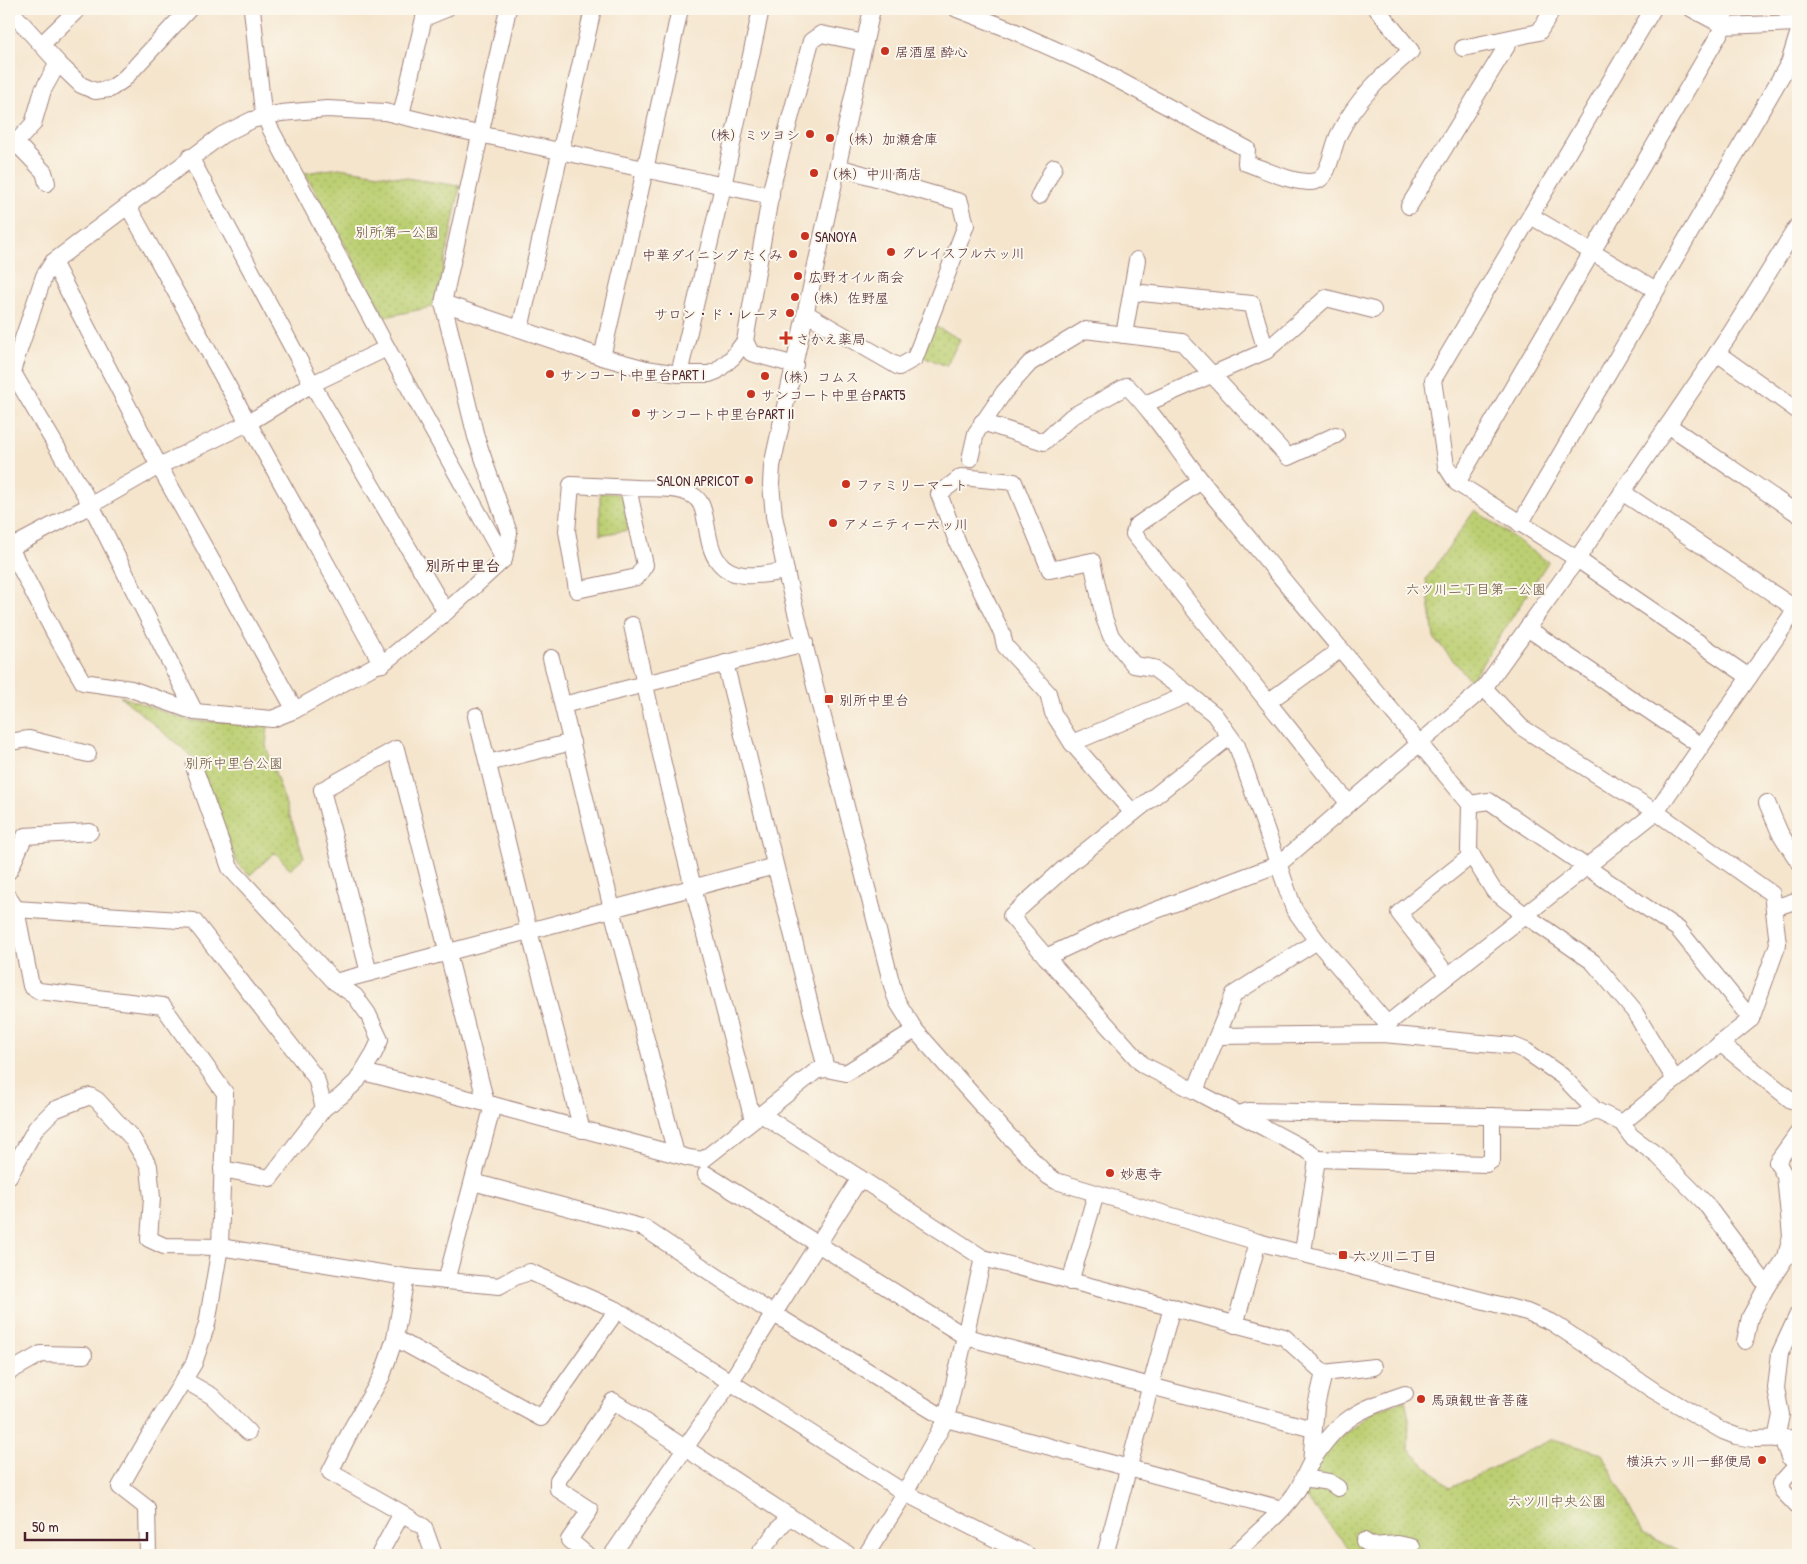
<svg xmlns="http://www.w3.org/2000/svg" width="1807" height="1564" viewBox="0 0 1807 1564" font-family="'Patrick Hand','Klee One',sans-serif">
<defs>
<pattern id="park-dots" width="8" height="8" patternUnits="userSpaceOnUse" patternTransform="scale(1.25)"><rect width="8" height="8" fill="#bccf72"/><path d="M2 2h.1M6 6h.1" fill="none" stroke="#a3b163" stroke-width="1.8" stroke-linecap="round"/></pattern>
</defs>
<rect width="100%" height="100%" fill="#fbf7ec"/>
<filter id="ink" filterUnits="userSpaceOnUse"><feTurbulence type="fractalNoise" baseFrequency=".02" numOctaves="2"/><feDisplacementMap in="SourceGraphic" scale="10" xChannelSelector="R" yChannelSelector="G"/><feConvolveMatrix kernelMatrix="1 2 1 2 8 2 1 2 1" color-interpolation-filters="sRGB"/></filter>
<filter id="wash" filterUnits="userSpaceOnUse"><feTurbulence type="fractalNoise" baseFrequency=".0096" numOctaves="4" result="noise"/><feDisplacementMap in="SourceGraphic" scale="20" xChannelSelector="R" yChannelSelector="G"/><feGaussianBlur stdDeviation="1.12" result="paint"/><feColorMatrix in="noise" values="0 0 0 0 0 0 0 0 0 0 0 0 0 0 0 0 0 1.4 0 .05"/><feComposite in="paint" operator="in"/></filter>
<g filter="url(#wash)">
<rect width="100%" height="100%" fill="#f5e5cd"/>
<g fill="url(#park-dots)" stroke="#83774e">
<path d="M 339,168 L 460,186 L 436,306 L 385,317 L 305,173 Z"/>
<path d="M 934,326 L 960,339 L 946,366 L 921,355 Z"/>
<path d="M 600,493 L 623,494 L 628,530 L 600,535 Z"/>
<path d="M 1475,510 L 1548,562 L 1471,681 L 1434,638 L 1426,579 Z"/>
<path d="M 120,696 L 190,721 L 232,721 L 268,726 L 266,746 L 304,857 L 290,869 L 275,852 L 250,875 L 238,865 L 198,766 L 187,752 Z"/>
<path d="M 1405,1400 L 1409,1419 L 1408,1449 L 1450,1488 L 1553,1439 L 1602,1454 L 1643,1533 L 1685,1555 L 1355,1555 L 1302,1493 L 1327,1449 L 1372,1413 Z"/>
</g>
</g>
<g filter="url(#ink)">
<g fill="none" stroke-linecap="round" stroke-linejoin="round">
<g stroke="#a0827c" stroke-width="18">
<g id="minor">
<path d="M 9,9 L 58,63 L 81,85 L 95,91 L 110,89 L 123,80 L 189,9"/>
<path d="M 252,9 L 262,103 L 265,117 L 271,130 L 387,348 L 504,559"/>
<path d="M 872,9 L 772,466 L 771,484 L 774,516 L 788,581 L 894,993 L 898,1003 L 915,1030 L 1008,1135 L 1048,1176 L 1056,1181 L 1258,1242 L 1527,1312 L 1553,1323 L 1653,1390 L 1723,1431 L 1736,1436 L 1753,1439 L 1798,1438"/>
<path d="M 957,9 L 1009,29 L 1092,66 L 1247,149 L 1246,163 C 1264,169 1298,186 1316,181 C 1330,177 1332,147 1339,134 C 1356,100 1382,75 1411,51 L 1377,9"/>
<path d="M 1653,9 L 1433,380 L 1446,466 L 1457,483 L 1577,559 L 1749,677"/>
<path d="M 1692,9 L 1724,26 L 1798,23"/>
<path d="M 42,44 L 78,9"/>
<path d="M 1463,48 L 1539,32 L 1549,16 L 1549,9"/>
<path d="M 401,115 L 424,18 L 446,9"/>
<path d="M 16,143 L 44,172 L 47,183"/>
<path d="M 9,150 L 33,124 L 43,90 L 58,63"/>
<path d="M 190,157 L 312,384 L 446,612"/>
<path d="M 1039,196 L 1054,167"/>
<path d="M 128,206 L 382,664"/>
<path d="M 1409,206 L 1511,39"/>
<path d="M 1531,216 L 1656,290"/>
<path d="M 53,262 L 159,466 L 295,710"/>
<path d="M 1132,292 L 1252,304 L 1266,351"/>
<path d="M 443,303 L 602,357 L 646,369 L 679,374 L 709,374 L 717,371 L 733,357 L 745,341 L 772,186 L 811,41 L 821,34 L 865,43"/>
<path d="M 807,314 L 899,367 L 915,358 L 966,225 L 960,202 L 838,167"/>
<path d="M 520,329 L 593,9"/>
<path d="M 1124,335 L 1137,260"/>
<path d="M 745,341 L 751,353 L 795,365"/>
<path d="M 1717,353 L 1798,411"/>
<path d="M 602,357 L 645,170 L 680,9"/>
<path d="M 12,371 L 91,505 L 195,712"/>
<path d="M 679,374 L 723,186 L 761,9"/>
<path d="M 9,380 L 44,276 L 53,262 L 222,135 L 252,120 L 281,113 L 327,109 L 385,112 L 460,130 L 771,196"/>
<path d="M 1145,404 L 1266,351 L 1326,298 L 1373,310"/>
<path d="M 982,422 L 1044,442 L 1071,417 L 1127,386 C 1158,417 1182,458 1211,493 C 1297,596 1383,701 1470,804 L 1469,851 L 1494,891 L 1525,915 L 1593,962 L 1634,1011 L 1675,1080"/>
<path d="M 1668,425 L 1798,514"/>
<path d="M 970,459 L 976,433 L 1004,392 L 1030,363 L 1085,330 L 1182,342 L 1288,457 L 1336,435"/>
<path d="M 1201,481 L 1136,526 L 1134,534 L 1349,804"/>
<path d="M 1457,483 L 1724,26 L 1725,9"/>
<path d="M 628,488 L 645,565 L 637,577 L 577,590 L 567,531 L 571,485 C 592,486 614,487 636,488 C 653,489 676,486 692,495 C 701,500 703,508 705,518 C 708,531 709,550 718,561 C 734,583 764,574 786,571"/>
<path d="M 1622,492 L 1796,609"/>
<path d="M 1520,524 L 1789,63 L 1798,34"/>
<path d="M 9,546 L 55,634 L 83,682 L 131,689 L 195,712 L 272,719 L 295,710 L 374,666 L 382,664 L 446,612 L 504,559 L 509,533 L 476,437 L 443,303 L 508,9"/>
<path d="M 10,548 L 91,505 L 159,466 L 248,423 L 312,384 L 387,348"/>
<path d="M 632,625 C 667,791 710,956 753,1120"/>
<path d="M 1527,628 L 1701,746"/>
<path d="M 551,658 L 612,909 L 676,1154"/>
<path d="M 725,663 L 826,1069"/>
<path d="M 1484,688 L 1521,727 L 1656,812 L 1772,894 L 1778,944 L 1751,1019 L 1622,1123"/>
<path d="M 1268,702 L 1341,649"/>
<path d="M 563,705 L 805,643"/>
<path d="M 476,716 L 529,931 L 582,1130"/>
<path d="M 1229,737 L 1068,865 L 1011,916 L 1046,957 L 1143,1065 L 1195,1091 L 1310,1152 L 1317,1159 L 1303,1252"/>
<path d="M 9,742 L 29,739 L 88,754"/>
<path d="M 1072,743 L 1189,694"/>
<path d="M 488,763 L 572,742"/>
<path d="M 194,767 L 230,868 L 335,982 L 355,996 L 368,1014 L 380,1040 L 374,1053 L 357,1081 L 341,1096 L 324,1108 L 270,1178 L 222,1169"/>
<path d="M 1767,803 L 1780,833 L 1798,861"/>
<path d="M 1470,804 L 1489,801 L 1678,929 L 1751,1019"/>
<path d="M 1133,813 L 1072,743 L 1053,713 L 1048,693 L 1005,646 L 1002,633 L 958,544 L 939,494 L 961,477 L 1014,482 L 1050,570 L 1092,561 L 1104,618 L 1111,636 L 1134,665 L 1153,668 L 1189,694 L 1214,714 L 1237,746 L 1294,909 L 1317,941 L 1387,1024 L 1383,1034"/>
<path d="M 9,871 L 25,836 L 90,832"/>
<path d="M 9,898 L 16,909 L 31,986 L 39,991 L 163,1006 L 225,1093 L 220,1247 L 207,1324 L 194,1363 L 148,1438 L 120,1487 L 147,1508 L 148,1555"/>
<path d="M 1774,908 L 1798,900"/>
<path d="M 16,909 L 194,921 L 316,1078 L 324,1108"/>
<path d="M 1046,957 L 1106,929 L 1279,864 L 1484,688 L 1577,559 L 1732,331 L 1798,225"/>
<path d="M 369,973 L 322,790 L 396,749 L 486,1103"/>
<path d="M 1448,976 L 1399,913 L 1472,855"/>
<path d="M 335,982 L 775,866"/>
<path d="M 1387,1024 L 1656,812 L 1798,606"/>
<path d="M 1218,1036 L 1383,1034 L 1514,1046 L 1526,1051 L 1562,1076 L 1595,1110 L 1622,1123 L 1631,1136 L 1658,1156 L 1705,1203 L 1767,1286"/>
<path d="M 1720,1043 L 1791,1100 L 1798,1102"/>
<path d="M 363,1072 L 493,1105 L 689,1158 L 703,1160 L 816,1071 L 826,1069 L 846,1073 L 915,1030"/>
<path d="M 1195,1091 L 1234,994 L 1317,941"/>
<path d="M 761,1114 L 983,1258 L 1284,1337 L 1324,1373 L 1374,1367"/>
<path d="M 1240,1114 L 1248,1111 L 1579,1118 L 1595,1110"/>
<path d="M 1317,1159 L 1486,1164 L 1492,1160 L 1492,1116"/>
<path d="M 706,1174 L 966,1337 L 1313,1429"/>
<path d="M 9,1176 L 36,1128 L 54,1110 L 90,1096 L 97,1100 L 132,1138 L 149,1166 L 152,1198 L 149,1239 L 164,1246 L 220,1247 L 406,1277"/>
<path d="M 473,1182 L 644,1228 L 761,1306 L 946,1419 L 1282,1509"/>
<path d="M 446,1281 L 493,1105"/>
<path d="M 1070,1282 L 1096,1194"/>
<path d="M 1235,1325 L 1258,1242"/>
<path d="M 395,1338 L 541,1418 L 617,1310"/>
<path d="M 1745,1341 L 1750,1317 L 1767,1286 L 1786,1257 L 1791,1236 L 1785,1176 L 1777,1162 L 1798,1133"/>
<path d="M 9,1372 L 41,1354 L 84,1355"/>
<path d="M 184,1380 L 212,1396 L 248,1432"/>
<path d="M 1776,1439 L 1781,1415 L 1776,1388 L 1780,1353 L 1798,1314"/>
<path d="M 1782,1439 L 1789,1457 L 1798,1464"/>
<path d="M 1311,1463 L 1316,1406 L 1324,1373"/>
<path d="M 1798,1464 L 1780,1484 L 1782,1490 L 1798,1507"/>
<path d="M 1303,1478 L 1329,1482 L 1338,1488"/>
<path d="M 789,1516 L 849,1555"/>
<path d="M 1364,1541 L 1372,1546 L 1398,1544 L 1412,1547"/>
<path d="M 379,1555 L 402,1513"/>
<path d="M 434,1555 L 424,1527 L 402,1513 L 330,1472 L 353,1426 L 382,1376 L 395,1338 L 406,1277 L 499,1286 L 517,1276 L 530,1272 L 617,1310 L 905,1493 L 1027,1555"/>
<path d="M 587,1555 L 569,1540 L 590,1510 L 558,1489 L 558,1480 L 613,1401 L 789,1516 L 758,1555"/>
<path d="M 612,1555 L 731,1381 L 860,1178"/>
<path d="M 866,1555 L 905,1493 L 946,1419 L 983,1258"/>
<path d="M 1105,1555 L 1172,1307"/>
<path d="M 1235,1555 C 1253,1534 1278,1518 1294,1495 C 1302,1485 1305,1472 1312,1461 C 1339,1418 1358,1410 1405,1394"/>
</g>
</g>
<use href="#minor" stroke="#fff" stroke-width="16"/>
</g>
</g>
<g fill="#c8321e" stroke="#fbf7ec" stroke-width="2">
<circle cx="885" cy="51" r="5"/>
<circle cx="810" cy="134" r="5"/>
<circle cx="830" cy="138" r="5"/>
<circle cx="814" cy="173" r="5"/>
<circle cx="805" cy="236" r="5"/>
<circle cx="891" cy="252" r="5"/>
<circle cx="793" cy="254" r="5"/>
<circle cx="798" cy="276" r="5"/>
<circle cx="795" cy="297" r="5"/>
<circle cx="790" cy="313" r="5"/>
<path d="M783.5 330.5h5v5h5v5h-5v5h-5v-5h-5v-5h5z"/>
<circle cx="550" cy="374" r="5"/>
<circle cx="765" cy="376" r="5"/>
<circle cx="751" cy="394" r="5"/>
<circle cx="636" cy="413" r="5"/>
<circle cx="749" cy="480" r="5"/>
<circle cx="846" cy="484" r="5"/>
<circle cx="833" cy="523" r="5"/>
<rect x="824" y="694" width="10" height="10" rx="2.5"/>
<circle cx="1110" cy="1173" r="5"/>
<rect x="1338" y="1250" width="10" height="10" rx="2.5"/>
<circle cx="1421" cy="1399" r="5"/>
<circle cx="1762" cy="1460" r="5"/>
</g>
<g text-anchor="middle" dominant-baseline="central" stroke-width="4" stroke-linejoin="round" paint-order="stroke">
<g font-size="14" fill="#4a1f2b" stroke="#fbf7ec" text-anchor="start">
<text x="895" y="51">居酒屋 酔心</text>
<text x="800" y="134" text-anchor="end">（株）ミツヨシ</text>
<text x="840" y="138">（株）加瀬倉庫</text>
<text x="824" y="173">（株）中川商店</text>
<text x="815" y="236">SANOYA</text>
<text x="901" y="252">グレイスフル六ッ川</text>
<text x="783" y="254" text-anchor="end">中華ダイニング たくみ</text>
<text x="808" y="276">広野オイル商会</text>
<text x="805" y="297">（株）佐野屋</text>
<text x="780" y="313" text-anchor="end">サロン・ド・レーヌ</text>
<text x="796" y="338">さかえ薬局</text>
<text x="560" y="374">サンコート中里台PART I</text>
<text x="775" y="376">（株）コムス</text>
<text x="761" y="394">サンコート中里台PART5</text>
<text x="646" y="413">サンコート中里台PART II</text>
<text x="739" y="480" text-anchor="end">SALON APRICOT</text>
<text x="856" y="484">ファミリーマート</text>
<text x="843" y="523">アメニティー六ッ川</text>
<text x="839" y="699">別所中里台</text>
<text x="1120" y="1173">妙恵寺</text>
<text x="1353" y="1255">六ツ川二丁目</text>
<text x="1431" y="1399">馬頭観世音菩薩</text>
<text x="1752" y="1460" text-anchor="end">横浜六ッ川一郵便局</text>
</g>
<g font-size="14" fill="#6c5440" stroke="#fbf7ec">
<text x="397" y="231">別所第一公園</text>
<text x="1476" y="588">六ツ川二丁目第一公園</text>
<text x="234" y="762">別所中里台公園</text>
<text x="1557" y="1500">六ツ川中央公園</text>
</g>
<g font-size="15" font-weight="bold" fill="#4a1f2b" stroke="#fbf7ec">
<text x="463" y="565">別所中里台</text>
</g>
</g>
<rect width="1807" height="1564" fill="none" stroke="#fbf7ec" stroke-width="30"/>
<path d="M25 1532v8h122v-8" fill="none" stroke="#4a1f2b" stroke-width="2.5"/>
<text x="32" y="1532" font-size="15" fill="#4a1f2b" stroke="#fbf7ec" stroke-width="4" paint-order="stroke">50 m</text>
</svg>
